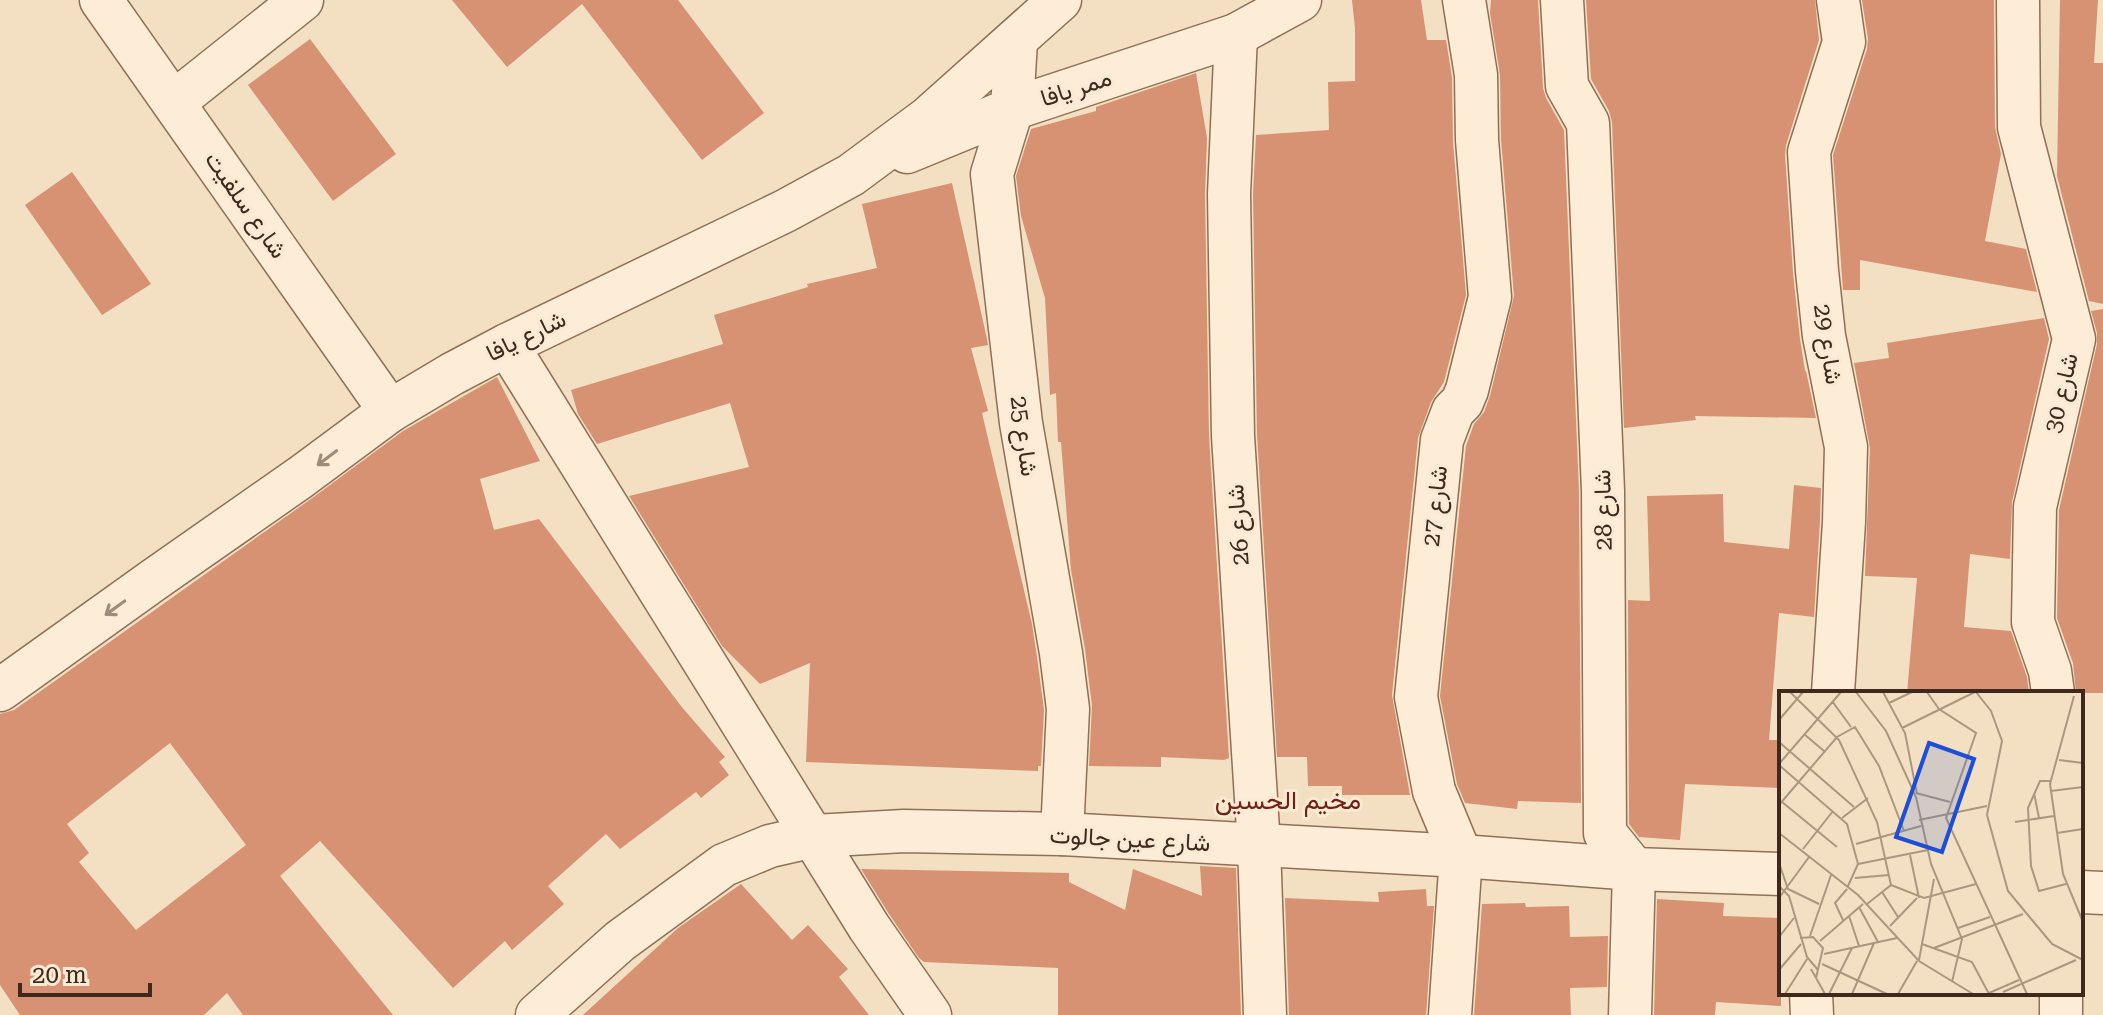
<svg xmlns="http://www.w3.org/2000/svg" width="2103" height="1015" viewBox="0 0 2103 1015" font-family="'Roboto Serif',Vazirmatn,serif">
<rect width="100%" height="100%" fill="#f3e0c2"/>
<g fill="#d69273" fill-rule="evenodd">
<path d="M 452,0 L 678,0 L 764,113 L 702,160 L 582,4 L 507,67 Z"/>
<path d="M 1352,0 L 1421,0 L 1427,40 L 1446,40 L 1452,77 L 1453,142 L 1466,295 L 1444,382 L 1431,402 L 1418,438 L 1392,695 L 1410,795 L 1342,795 L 1342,786 L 1308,786 L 1307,757 L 1277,757 L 1257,435 L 1253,194 L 1256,135 L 1329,130 L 1328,82 L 1355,81 L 1355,28 Z"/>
<path d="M 1491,0 L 1538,0 L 1543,88 L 1546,98 L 1564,130 L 1579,492 L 1581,803 L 1518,801 L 1517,809 L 1465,803 L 1457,784 L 1440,696 L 1466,446 L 1474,424 L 1484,412 L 1490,396 L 1514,296 L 1501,139 L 1500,75 L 1490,13 Z"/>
<path d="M 1586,0 L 1815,0 L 1819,40 L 1786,145 L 1785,154 L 1793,273 L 1800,339 L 1805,371 L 1806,371 L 1816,418 L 1695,416 L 1696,420 L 1624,428 L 1612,122 L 1609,111 L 1591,79 Z"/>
<path d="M 1862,0 L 1994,0 L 1995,127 L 2001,154 L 1985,241 L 2026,249 L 2037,292 L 1860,260 L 1860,290 L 1843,290 L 1833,155 L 1867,49 L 1868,39 Z"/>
<path d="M 2060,0 L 2098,0 L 2094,63 L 2103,63 L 2103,304 L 2089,301 L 2057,176 Z"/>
<path d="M 310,39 L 396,154 L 333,201 L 248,85 Z"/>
<path d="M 1196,73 L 1207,138 L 1205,194 L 1209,436 L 1229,758 L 1224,760 L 1161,757 L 1161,767 L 1089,766 L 1092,706 L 1085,649 L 1071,570 L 1061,442 L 1058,442 L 1056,393 L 1050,395 L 1045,298 L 1021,216 L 1016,176 L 1031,129 L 1096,111 L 1096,107 Z"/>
<path d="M 72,172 L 151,284 L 102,315 L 25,205 Z"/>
<path d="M 952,183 L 987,339 L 988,345 L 971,348 L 988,411 L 982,413 L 1032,624 L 1037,657 L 1044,710 L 1041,766 L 1038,766 L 1038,771 L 806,762 L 810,663 L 760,684 L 722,646 L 629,496 L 749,467 L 730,403 L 597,444 L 578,414 L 571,390 L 723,344 L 714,315 L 808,287 L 807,284 L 877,268 L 862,204 Z"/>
<path d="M 2103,309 L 2103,693 L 2076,693 L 2073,663 L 2057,618 L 2059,510 L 2097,344 L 2097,333 L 2091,311 Z"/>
<path d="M 2044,318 L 2049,339 L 2012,502 L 2010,559 L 1970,554 L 1964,627 L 2011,631 L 2027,677 L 2029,693 L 1907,693 L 1917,578 L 1865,576 L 1870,448 L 1854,363 L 1889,358 L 1887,343 Z"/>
<path d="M 497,377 L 540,461 L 480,479 L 494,530 L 539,519 L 681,706 L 725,757 L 719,762 L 729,775 L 701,798 L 696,792 L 620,849 L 606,834 L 548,886 L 564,904 L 512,950 L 505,941 L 453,988 L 320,841 L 280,876 L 393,1015 L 243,1015 L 227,993 L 204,1015 L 20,1015 L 0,985 L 0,714 L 14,710 L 315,496 L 403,431 ZM 170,743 L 246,845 L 136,930 L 79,862 L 89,853 L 67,824 Z"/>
<path d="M 1794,485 L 1821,488 L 1820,521 L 1814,617 L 1779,613 L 1769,740 L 1781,740 L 1781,788 L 1685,784 L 1680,840 L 1639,837 L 1629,824 L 1628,600 L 1650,601 L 1647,496 L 1723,494 L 1724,542 L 1789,549 Z"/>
<path d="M 1200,866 L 1236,868 L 1241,1015 L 1058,1015 L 1058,968 L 924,962 L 919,958 L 889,914 L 861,869 L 1069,873 L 1069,882 L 1125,910 L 1133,869 L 1202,896 Z"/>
<path d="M 741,884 L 792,940 L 808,925 L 848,969 L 839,977 L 869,1015 L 583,1015 L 678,928 Z"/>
<path d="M 1426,889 L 1427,906 L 1434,906 L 1426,1015 L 1289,1015 L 1285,898 L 1379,902 L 1378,892 Z"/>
<path d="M 1657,899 L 1724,903 L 1723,916 L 1781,918 L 1781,1006 L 1716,1002 L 1715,1015 L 1654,1015 Z"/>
<path d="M 1525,903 L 1526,907 L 1569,906 L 1570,937 L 1608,936 L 1607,987 L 1570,988 L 1571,1015 L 1474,1015 L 1482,904 Z"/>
</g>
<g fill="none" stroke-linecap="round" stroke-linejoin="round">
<g stroke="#906f56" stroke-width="45">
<g id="minor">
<path d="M 101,0 L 390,411"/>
<path d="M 1562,0 L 1567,86 L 1588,123 L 1603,491 L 1605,833 L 1634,869 L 1630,1015"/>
<path d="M 2018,0 L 2019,127 L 2074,339 L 2035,507 L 2033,622 L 2050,671 L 2053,693"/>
<path d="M 1236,35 L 1229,194 L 1233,436 L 1259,846 L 1265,1015"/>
<path d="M 1016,40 L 1012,109 L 992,174 L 1021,423 L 1061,653 L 1068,709 L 1062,834"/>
<path d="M 174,102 L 302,0"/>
<path d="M 907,152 L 1012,109 L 1236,35 L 1300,0"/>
<path d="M 507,345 L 869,927 L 930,1015"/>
<path d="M 0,690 L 155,579 L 301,477 L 390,411 L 452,374 L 507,345 L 785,211 L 851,175 L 928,118 L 1060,0"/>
<path d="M 1833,693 L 1844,522 L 1846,447 L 1824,336 L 1817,271 L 1809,152 L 1844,42 L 1838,0"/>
<path d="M 2081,892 L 2103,893"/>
<path d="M 1811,993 L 1812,1015"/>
<path d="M 2061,993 L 2061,1015"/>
<path d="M 537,1015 L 620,941 L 724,865 L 770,846 L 814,836 L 904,831 L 1062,834 L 1461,856 L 1634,869 L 1781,874"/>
<path d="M 1450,1015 L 1461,856 L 1434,791 L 1416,697 L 1442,440 L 1453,411 L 1462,402 L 1467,390 L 1490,297 L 1477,140 L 1476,75 L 1464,0"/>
</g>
</g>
<use href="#minor" stroke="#fdedd7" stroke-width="42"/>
</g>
<defs><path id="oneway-shaft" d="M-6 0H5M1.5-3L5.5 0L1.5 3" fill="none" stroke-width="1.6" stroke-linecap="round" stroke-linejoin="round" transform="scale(2)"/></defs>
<g stroke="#9e8b7a">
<use href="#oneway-shaft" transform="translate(327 458) rotate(143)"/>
<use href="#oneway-shaft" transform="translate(115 608) rotate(144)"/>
</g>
<g text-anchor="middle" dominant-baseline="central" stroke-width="6" stroke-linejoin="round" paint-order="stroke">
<g font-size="24" fill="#3e291c" stroke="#faead3">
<text transform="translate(1076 88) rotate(-18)">ممر يافا</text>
<text transform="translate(246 205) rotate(55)">شارع سلفيت</text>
<text transform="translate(526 336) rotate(-26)">شارع يافا</text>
<text transform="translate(1828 344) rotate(81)">شارع 29</text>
<text transform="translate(2061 393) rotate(-77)">شارع 30</text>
<text transform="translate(1024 436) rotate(82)">شارع 25</text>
<text transform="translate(1435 506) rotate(-84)">شارع 27</text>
<text transform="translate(1603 510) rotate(-91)">شارع 28</text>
<text transform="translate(1238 525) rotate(-94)">شارع 26</text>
<text transform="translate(1130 839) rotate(3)">شارع عين جالوت</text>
</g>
<g font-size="26" fill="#702016" stroke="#faead3">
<text x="1288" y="800">مخيم الحسين</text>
</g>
</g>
<g transform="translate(1779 691)">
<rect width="304" height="304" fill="#f3e0c2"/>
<path fill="none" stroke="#ab9780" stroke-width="2" d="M 11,1 L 60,49 L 98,131 L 112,194 L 88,213M 77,1 L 107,40 L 137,106 L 152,173 L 183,248 L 173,291M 104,1 L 126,42 L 138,103M 148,1 L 160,18 L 197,42 L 167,127 L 248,303M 197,1 L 212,20 L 223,50 L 208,124 L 229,200 L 273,253 L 304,269M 295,5 L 271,93 L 284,183 L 304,231M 53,10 L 72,36M 110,12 L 133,1M 0,29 L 24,1M 123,37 L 196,1M 25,43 L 45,60M 0,51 L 75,116M 280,69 L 304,72M 0,73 L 62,1M 0,74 L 68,133 L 79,173 L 69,195M 271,90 L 261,90 L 249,117 L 252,175 L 260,200 L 287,193M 272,100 L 304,96M 137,102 L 171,111M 255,102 L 260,127M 3,111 L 58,156M 0,114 L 58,46 L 76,36 L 100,75 L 125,140M 63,127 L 89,107M 140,129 L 208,115M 236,131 L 275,125M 0,142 L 79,204 L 140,270 L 194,303M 278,142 L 304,138M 77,153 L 142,135M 24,158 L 54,120M 131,164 L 140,207M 304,171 L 304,221M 0,172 L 9,198 L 40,213M 79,173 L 149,159M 76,187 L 110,184M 112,194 L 145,207 L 197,193M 0,195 L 10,205 L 28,266 L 39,279M 103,201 L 119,226M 0,207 L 30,166M 80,216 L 99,251M 70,225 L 80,255M 64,229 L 56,212 L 68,198M 111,235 L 138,207M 179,237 L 211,226M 31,245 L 52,184M 0,246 L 15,227M 21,247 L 34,246 L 44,257 L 37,287M 41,250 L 84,213M 143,253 L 193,271 L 210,303M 155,257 L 244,223M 45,263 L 118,247M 140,269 L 155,188M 43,273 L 108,303M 32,278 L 46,303M 0,279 L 22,253M 224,301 L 297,269M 210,302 L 240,289M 6,303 L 28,268M 50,303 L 73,257M 73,303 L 95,252M 119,303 L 138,270"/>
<path fill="#1d4ed8" fill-opacity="0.15" stroke="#1d4ed8" stroke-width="4" d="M 150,52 L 195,68 L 163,161 L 117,146 Z"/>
<rect width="304" height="304" fill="none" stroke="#3e291c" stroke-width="4"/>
</g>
<path d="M20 983v12h130v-12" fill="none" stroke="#3e291c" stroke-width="4"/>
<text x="32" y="983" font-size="24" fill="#3e291c" stroke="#faead3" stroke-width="6" paint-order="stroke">20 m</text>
</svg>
